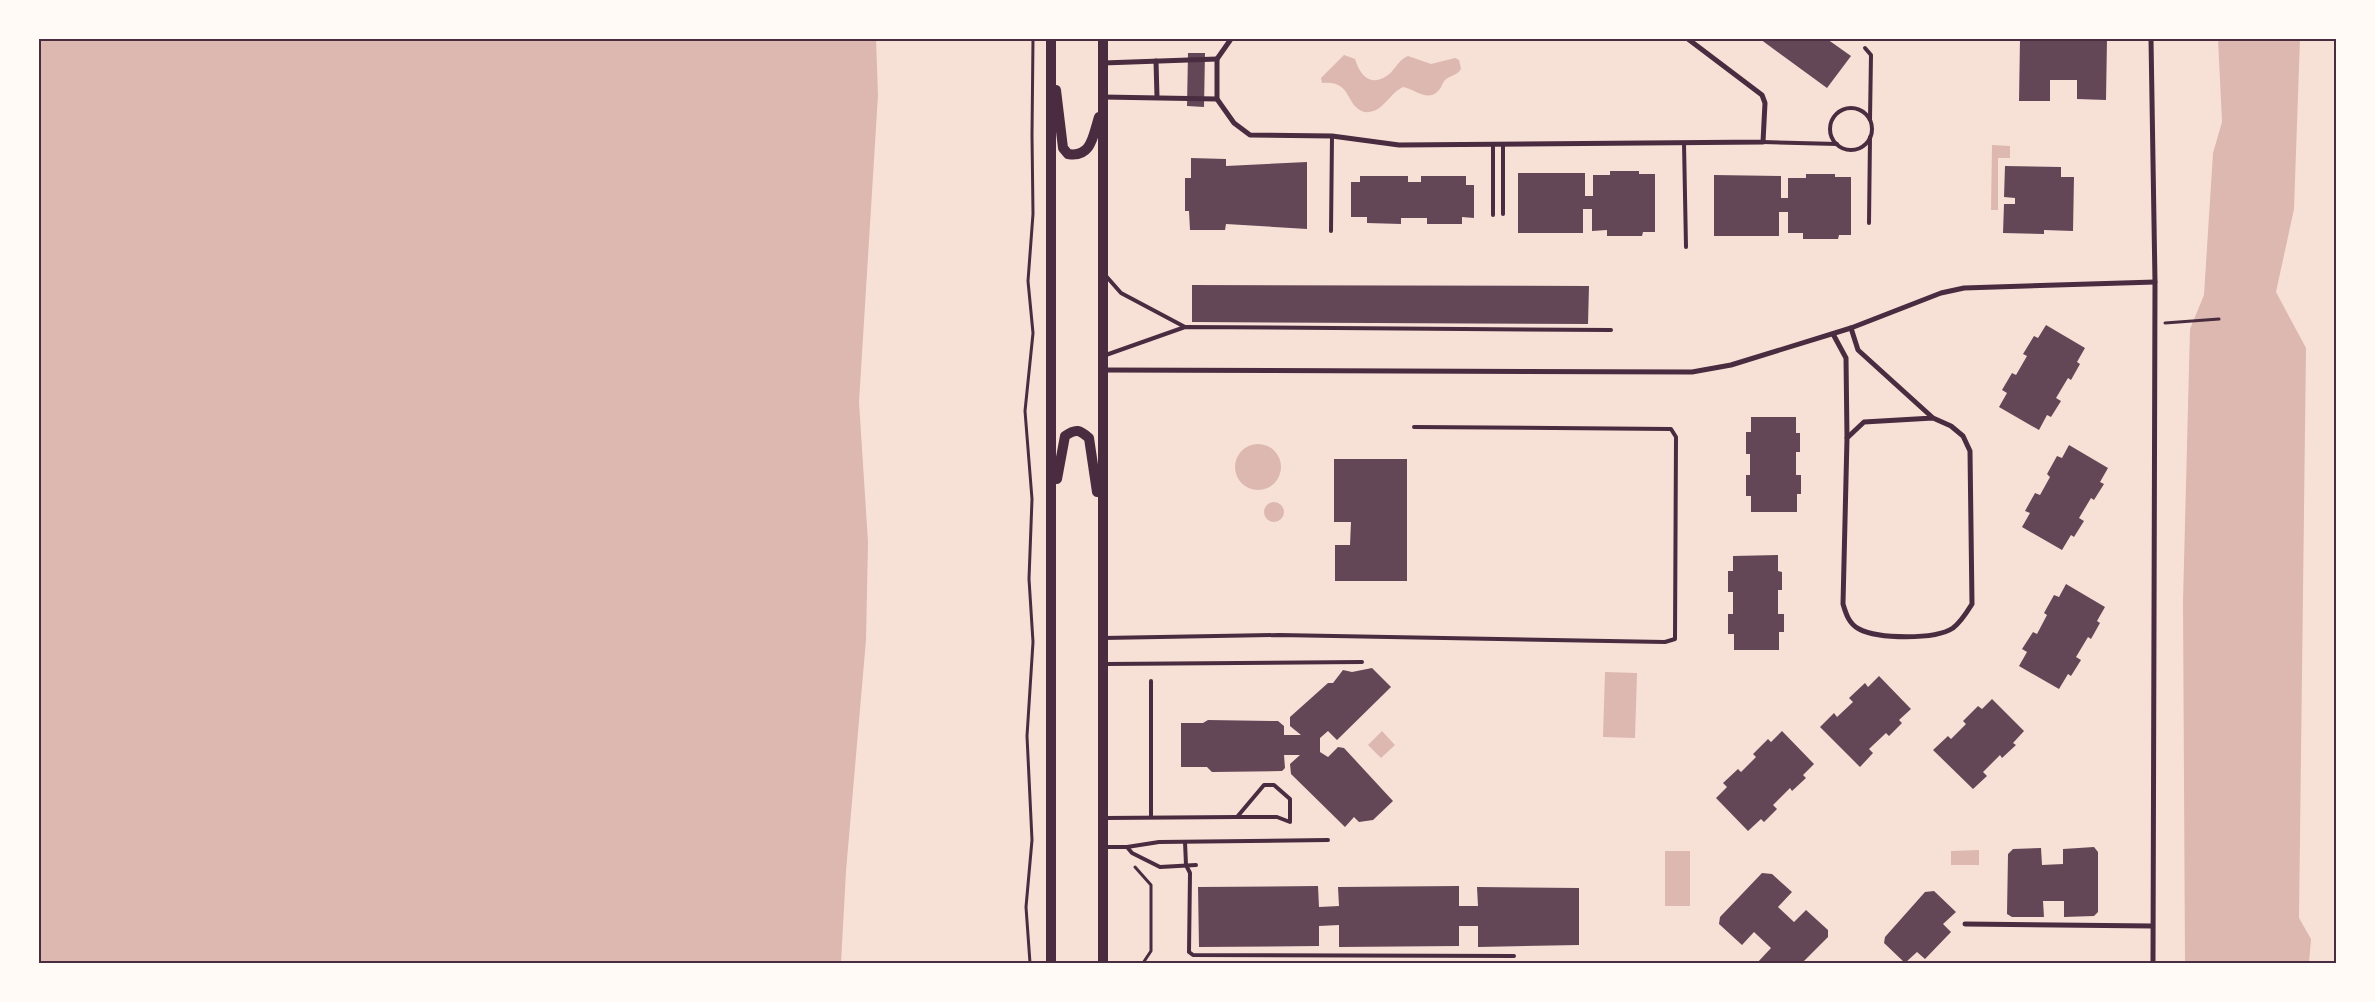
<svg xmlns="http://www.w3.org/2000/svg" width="2375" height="1002" viewBox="0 0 2375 1002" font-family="'Roboto Condensed',sans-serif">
<rect width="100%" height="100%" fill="#f7e1d7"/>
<g fill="#dcb8b0">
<path d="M 39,39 L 876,39 L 878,95 L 859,402 L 868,542 L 866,640 L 846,871 L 841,963 L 39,963 Z"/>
<path d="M 2218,39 L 2300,39 L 2294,209 L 2276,292 L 2306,348 L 2299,918 L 2311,939 L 2309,963 L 2185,963 L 2183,601 L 2190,329 L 2204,295 L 2213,153 L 2222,122 Z"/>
<path d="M 1344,55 L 1355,59 C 1360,75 1370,88 1388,75 C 1396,69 1398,60 1408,56 L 1431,64 L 1455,58 L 1459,60 L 1461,69 C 1457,76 1450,75 1445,80 C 1442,83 1442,87 1439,90 C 1428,103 1415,89 1403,87 C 1388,94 1383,114 1364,112 C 1344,105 1353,80 1322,83 L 1321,78 Z"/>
<path d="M 1992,145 L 2010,146 L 2010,158 L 1998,158 L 1998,210 L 1991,210 Z"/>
<circle cx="1258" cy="467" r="23"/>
<circle cx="1274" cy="512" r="10"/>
<path d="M 1605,672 L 1637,673 L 1635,738 L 1603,737 Z"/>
<path d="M 1382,731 L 1395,745 L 1381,758 L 1368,745 Z"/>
<path d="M 1979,850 L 1979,865 L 1951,865 L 1951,851 Z"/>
<rect x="1665" y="851" width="25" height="55"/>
</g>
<g fill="#644757">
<path d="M 1760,39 L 1827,39 L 1851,56 L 1827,88 Z"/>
<path d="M 2020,39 L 2107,39 L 2106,100 L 2077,99 L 2077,80 L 2050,80 L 2050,101 L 2019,101 Z"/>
<path d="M 1188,53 L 1205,53 L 1204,107 L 1187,106 Z"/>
<path d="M 1191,158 L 1226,159 L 1226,166 L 1307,162 L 1307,229 L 1226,224 L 1225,230 L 1190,230 L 1189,211 L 1185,211 L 1185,178 L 1191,178 Z"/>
<path d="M 2005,166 L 2061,167 L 2061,177 L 2074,177 L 2073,231 L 2044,230 L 2044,234 L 2003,233 L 2004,204 L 2015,204 L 2015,198 L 2004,197 Z"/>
<path d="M 1610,171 L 1639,171 L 1639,174 L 1655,174 L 1655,232 L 1643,232 L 1642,236 L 1607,236 L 1607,230 L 1592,231 L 1592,209 L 1583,209 L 1583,233 L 1518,233 L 1518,173 L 1585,173 L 1585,196 L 1593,196 L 1593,175 L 1610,175 Z"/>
<path d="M 1806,174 L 1835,174 L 1835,177 L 1851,177 L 1851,235 L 1839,235 L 1838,239 L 1803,239 L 1803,233 L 1788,233 L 1788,212 L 1779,212 L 1779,236 L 1714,236 L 1714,175 L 1781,176 L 1781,198 L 1788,198 L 1788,178 L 1806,178 Z"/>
<path d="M 1360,176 L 1408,176 L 1408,182 L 1421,182 L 1421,176 L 1466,176 L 1466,185 L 1474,185 L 1474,218 L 1462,217 L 1462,224 L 1427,224 L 1427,218 L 1401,218 L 1401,224 L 1367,223 L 1367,217 L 1351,217 L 1351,182 L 1360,182 Z"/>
<path d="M 1192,285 L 1589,286 L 1588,324 L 1192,322 Z"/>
<path d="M 2046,325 L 2085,348 L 2077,362 L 2080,364 L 2071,380 L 2068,378 L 2056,398 L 2061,401 L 2051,417 L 2047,415 L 2039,430 L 1999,407 L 2007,393 L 2002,390 L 2012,373 L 2016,375 L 2027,356 L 2023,354 L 2034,336 L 2038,338 Z"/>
<path d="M 1751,417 L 1796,417 L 1796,433 L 1800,433 L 1800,452 L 1796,452 L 1796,475 L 1801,475 L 1801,494 L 1797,494 L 1797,512 L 1751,512 L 1751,496 L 1746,496 L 1746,475 L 1750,475 L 1750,454 L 1746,454 L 1746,432 L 1751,432 Z"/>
<path d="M 2069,445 L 2108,468 L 2100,482 L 2104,484 L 2094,500 L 2091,498 L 2079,518 L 2084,521 L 2074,537 L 2071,535 L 2062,550 L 2022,527 L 2030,513 L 2025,511 L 2035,493 L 2040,495 L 2050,477 L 2047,474 L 2057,456 L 2062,458 Z"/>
<path d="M 1334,459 L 1407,459 L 1407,581 L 1335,581 L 1335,545 L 1350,545 L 1351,522 L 1334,522 Z"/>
<path d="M 1778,555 L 1778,571 L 1782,572 L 1782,590 L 1778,590 L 1778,614 L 1784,614 L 1784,632 L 1779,632 L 1779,650 L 1734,650 L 1734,634 L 1728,634 L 1728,614 L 1733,614 L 1733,592 L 1728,592 L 1728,571 L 1733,571 L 1733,556 Z"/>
<path d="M 2066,584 L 2105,607 L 2097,621 L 2100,623 L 2091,639 L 2088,637 L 2076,657 L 2081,660 L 2071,676 L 2068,674 L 2059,689 L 2019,666 L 2027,652 L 2022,649 L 2033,632 L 2037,634 L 2047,615 L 2044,613 L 2054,595 L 2059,597 Z"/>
<path d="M 1372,668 L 1391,687 L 1337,740 L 1328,731 L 1320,738 L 1320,752 L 1328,757 L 1338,747 L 1344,748 L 1393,801 L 1373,820 L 1359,822 L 1354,817 L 1345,827 L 1291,774 L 1290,764 L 1300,755 L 1284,755 L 1285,768 L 1282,771 L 1212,772 L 1207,767 L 1181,767 L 1181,723 L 1203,723 L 1208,720 L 1278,721 L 1284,726 L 1284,735 L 1301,735 L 1290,726 L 1290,717 L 1328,683 L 1333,683 L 1343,670 L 1352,672 Z"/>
<path d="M 1879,676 L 1911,709 L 1899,720 L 1902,723 L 1889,736 L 1886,733 L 1869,749 L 1873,753 L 1860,767 L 1820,727 L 1834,713 L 1837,717 L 1853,702 L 1849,698 L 1865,683 L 1868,687 Z"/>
<path d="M 1992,699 L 2024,731 L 2013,743 L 2016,745 L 2002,758 L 2000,755 L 1983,772 L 1987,776 L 1973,789 L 1933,750 L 1948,736 L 1951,739 L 1966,724 L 1963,721 L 1978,706 L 1982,709 Z"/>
<path d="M 1782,731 L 1814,764 L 1803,775 L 1806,778 L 1792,791 L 1790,788 L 1773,805 L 1777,809 L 1764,822 L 1761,819 L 1748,831 L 1716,798 L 1727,787 L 1723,783 L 1738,769 L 1741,772 L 1756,757 L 1753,754 L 1768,739 L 1771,742 Z"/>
<path d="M 2094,847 L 2098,852 L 2098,912 L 2094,916 L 2064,917 L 2064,901 L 2043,901 L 2044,917 L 2012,917 L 2007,914 L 2008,854 L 2013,849 L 2041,848 L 2042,865 L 2063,864 L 2063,849 Z"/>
<path d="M 1762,873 L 1772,874 L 1792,892 L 1778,907 L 1794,922 L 1806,910 L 1828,930 L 1828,937 L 1802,963 L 1757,963 L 1771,948 L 1754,932 L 1742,945 L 1719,924 L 1720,917 Z"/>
<path d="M 1318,886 L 1319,907 L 1339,906 L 1338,887 L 1459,886 L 1459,906 L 1478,906 L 1477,887 L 1579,888 L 1579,945 L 1478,947 L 1478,926 L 1459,926 L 1459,946 L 1339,947 L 1339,925 L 1319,926 L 1319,946 L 1199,947 L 1198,887 Z"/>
<path d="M 1934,891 L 1956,912 L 1943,924 L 1951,932 L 1925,959 L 1917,952 L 1905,963 L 1884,943 L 1885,937 L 1925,892 Z"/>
</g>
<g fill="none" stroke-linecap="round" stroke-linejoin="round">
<g stroke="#4a2c40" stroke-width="3">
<path d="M 2165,323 L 2219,319"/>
<path d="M 1135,867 L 1151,885 L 1151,951 L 1143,963"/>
<path d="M 1030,963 L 1026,907 L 1032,840 L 1027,736 L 1033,642 L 1029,579 L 1032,499 L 1025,411 L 1033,333 L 1028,281 L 1033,214 L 1032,135 L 1033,39"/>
</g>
<g stroke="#4a2c40" stroke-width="4">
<path d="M 1865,48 L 1871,55 L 1870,119"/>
<circle cx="1851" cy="129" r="21"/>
<path d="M 1763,142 L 1837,144"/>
<path d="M 1684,143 L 1686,247"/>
<path d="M 1503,214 L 1503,145"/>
<path d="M 1493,215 L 1493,144"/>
<path d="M 1869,223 L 1870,137"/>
<path d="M 1331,231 L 1332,136"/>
<path d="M 1106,276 L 1121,293 L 1185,327"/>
<path d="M 1103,356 L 1185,327 L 1611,330"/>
<path d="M 1103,638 L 1279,635 L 1665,642 L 1675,639 L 1676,437 L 1671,429 L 1414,427"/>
<path d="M 1105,664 L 1362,662"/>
<path d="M 1264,785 L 1274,785 L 1290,799 L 1290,822 L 1277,817 L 1237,817 Z"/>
<path d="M 1151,817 L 1151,681"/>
<path d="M 1105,818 L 1237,817"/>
<path d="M 1185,842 L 1186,865 L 1190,873 L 1189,952 L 1193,955 L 1514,956"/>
<path d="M 1103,847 L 1127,847 L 1159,842 L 1328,840"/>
<path d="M 1127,847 L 1132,853 L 1160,867 L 1196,865"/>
</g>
<g stroke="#4a2c40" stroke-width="5">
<path d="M 1231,39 L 1217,59 L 1217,99 L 1234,123 L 1250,135 L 1332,136 L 1399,145 L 1763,142 L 1765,103 L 1762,95 L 1688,39"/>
<path d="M 2151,39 L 2155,282 L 2153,963"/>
<path d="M 1156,61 L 1157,97"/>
<path d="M 1103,63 L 1217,59"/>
<path d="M 1103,97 L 1217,99"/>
<path d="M 1851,328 L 1858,350 L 1933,418 L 1951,426 L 1963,436 L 1970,451 L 1972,604 C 1967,612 1961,622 1953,628 C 1935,640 1878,639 1859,629 C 1849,624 1846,614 1843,604 L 1847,438 L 1864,422 L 1933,418"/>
<path d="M 1833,334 L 1846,358 L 1847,438"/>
<path d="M 1102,370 L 1692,372 L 1731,365 L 1851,328 L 1941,293 L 1964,288 L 2155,282"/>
<path d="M 1965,924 L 2152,926"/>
</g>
<g stroke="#4a2c40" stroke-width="10">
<path d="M 1051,39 L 1051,963"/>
<path d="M 1103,39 L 1103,963"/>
<path d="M 1056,90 L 1063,148 L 1068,154 C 1092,158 1093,135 1099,117"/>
<path d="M 1057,479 L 1065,436 C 1076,428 1080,430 1089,438 L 1097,492"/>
</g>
</g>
<rect width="2375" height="1002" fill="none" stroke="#fffaf5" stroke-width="80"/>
<rect x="40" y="40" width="2295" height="922" fill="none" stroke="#4a2c40" stroke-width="2"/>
</svg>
